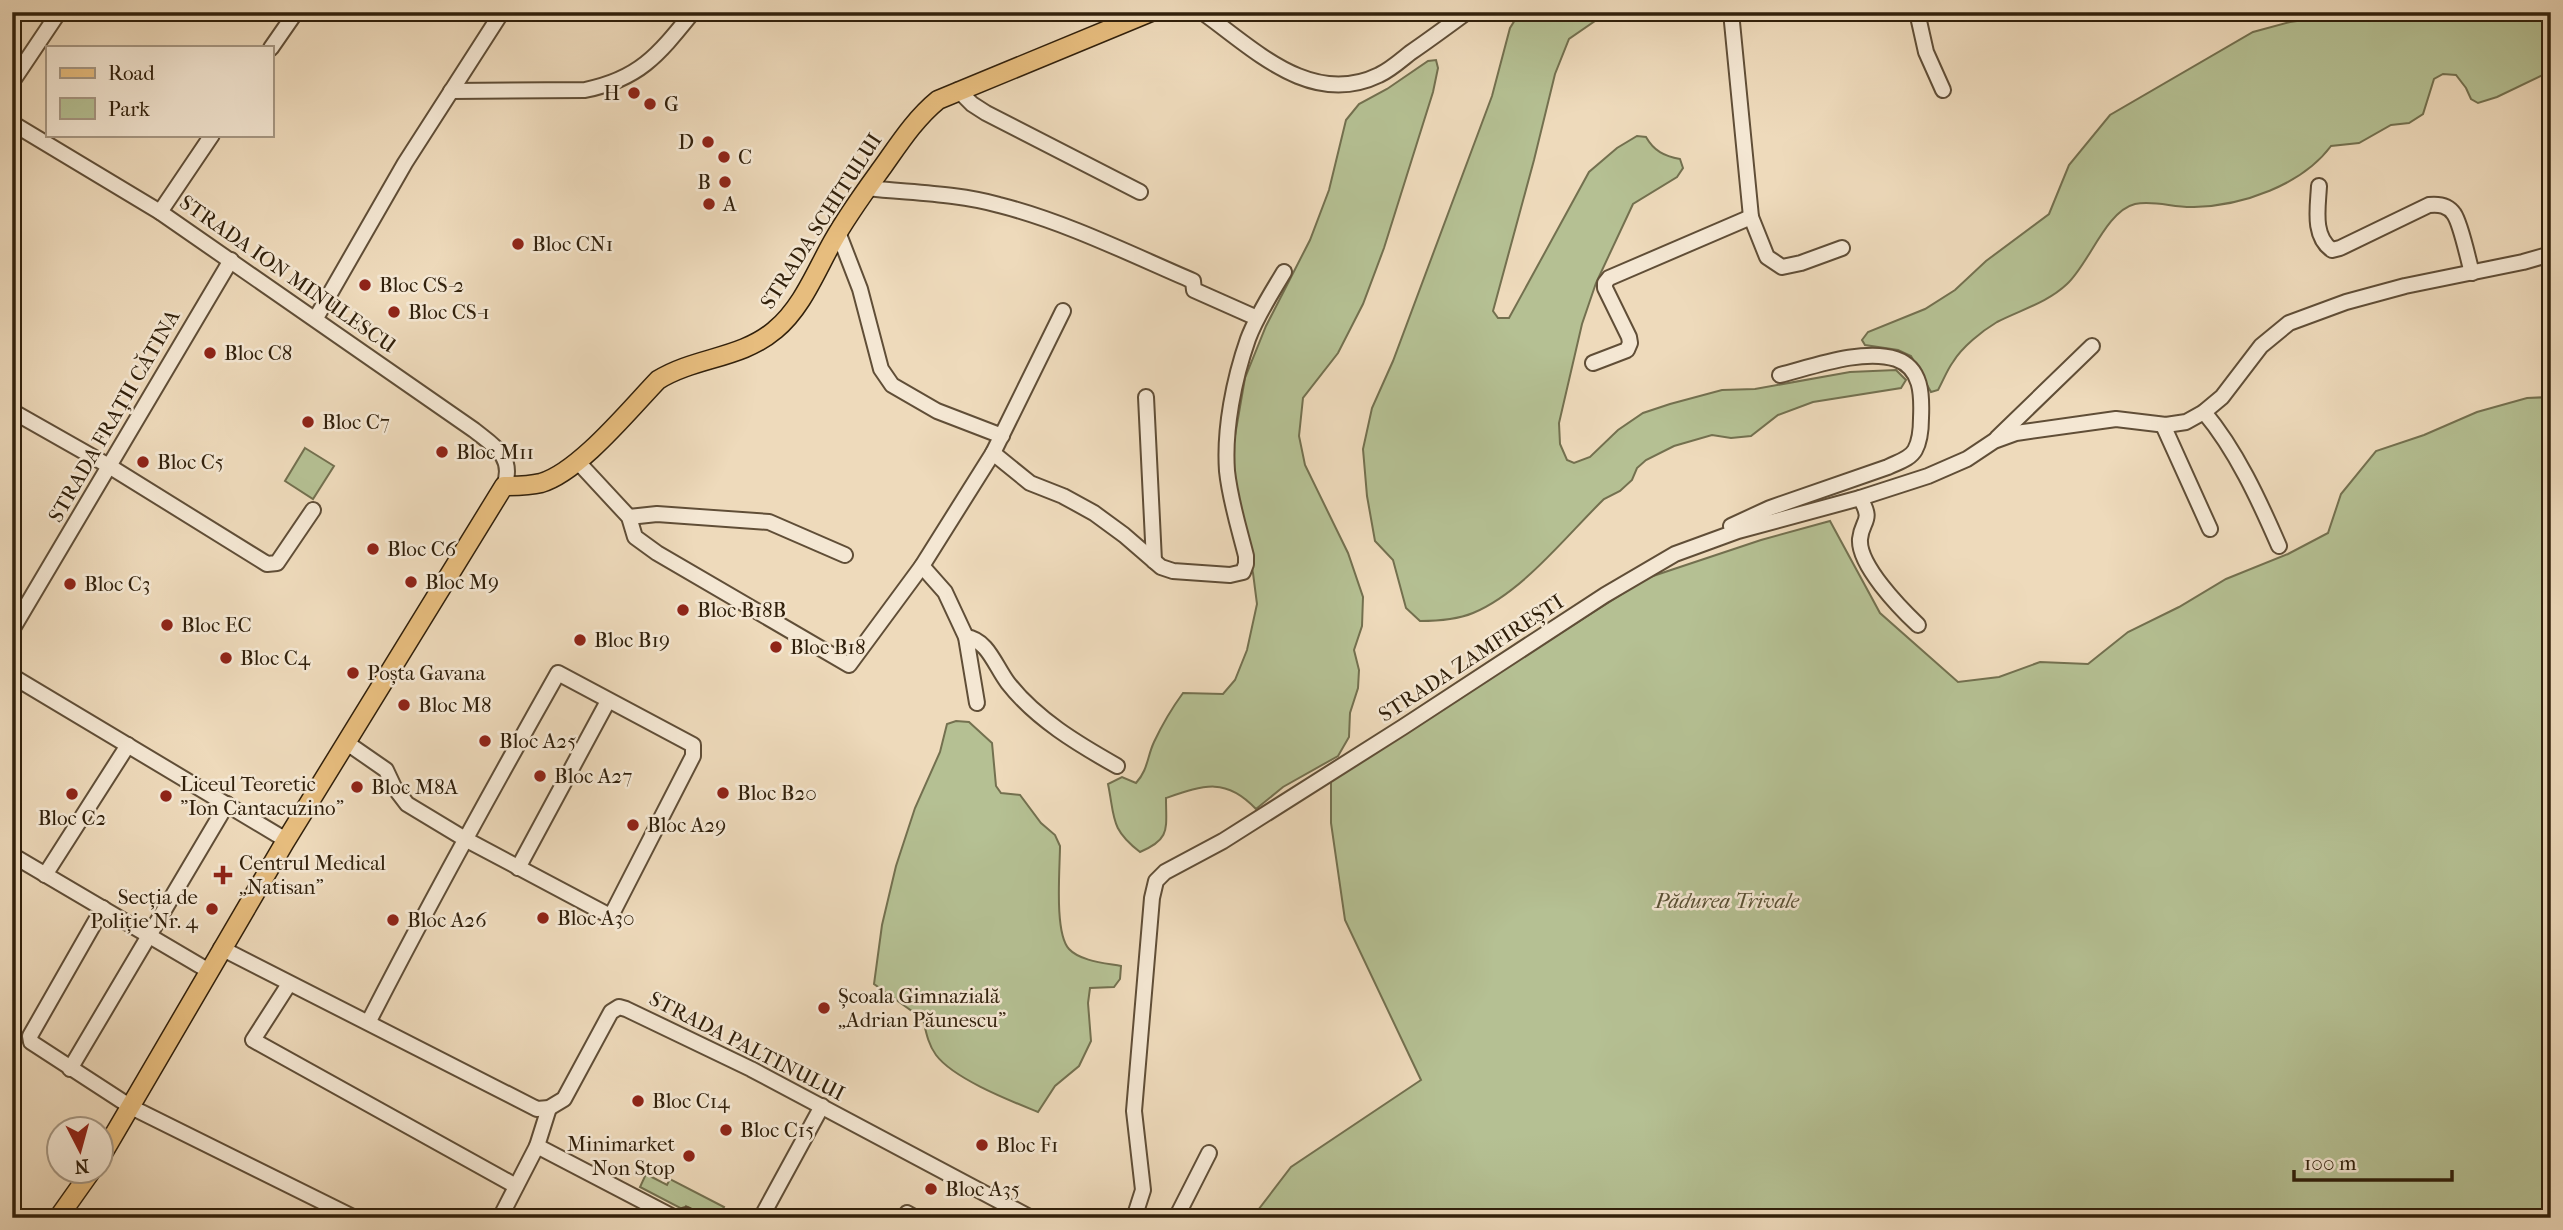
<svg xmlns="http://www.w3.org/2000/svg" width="2563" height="1230" viewBox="0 0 2563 1230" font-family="'IM FELL French Canon',serif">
<rect width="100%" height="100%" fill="#eedabb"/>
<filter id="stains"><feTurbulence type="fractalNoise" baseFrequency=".00286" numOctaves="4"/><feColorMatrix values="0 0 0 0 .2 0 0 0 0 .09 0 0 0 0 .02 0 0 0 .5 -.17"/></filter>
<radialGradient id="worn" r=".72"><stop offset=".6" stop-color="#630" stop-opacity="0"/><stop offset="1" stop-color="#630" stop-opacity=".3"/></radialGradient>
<g fill="#b5c093" stroke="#73704f" stroke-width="2">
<path d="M 1520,12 L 1608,12 L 1569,39 L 1555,74 L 1534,160 L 1493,311 L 1498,318 L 1509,318 L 1589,172 L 1617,148 L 1637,136 L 1646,137 C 1654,151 1664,156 1680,159 L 1683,168 L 1677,177 L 1633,204 L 1596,283 L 1582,324 L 1559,423 L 1560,444 L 1567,460 L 1574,463 L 1590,457 L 1618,430 L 1643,413 L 1670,404 L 1722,390 L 1755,389 L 1850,372 L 1896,370 L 1906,380 L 1901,388 L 1813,402 L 1778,415 L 1751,436 L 1731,438 L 1712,435 L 1674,446 L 1646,460 L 1637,468 L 1632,480 L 1620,491 L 1604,499 C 1566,536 1523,592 1473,613 C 1456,620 1438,621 1420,621 L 1406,608 L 1393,560 L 1375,541 L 1367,496 L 1363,449 L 1372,408 L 1393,361 L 1492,96 L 1510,28 Z"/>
<path d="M 2359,12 L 2551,12 L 2551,71 L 2497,97 L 2478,103 L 2471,99 L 2466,88 L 2456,75 L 2443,74 L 2434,79 L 2423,114 L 2409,123 L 2391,125 L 2359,143 L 2331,146 C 2302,185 2242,206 2194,207 C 2174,208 2155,200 2135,204 C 2106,211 2089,264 2067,284 C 2047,303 2020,310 1997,322 C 1982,331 1962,347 1953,362 C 1947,370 1943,381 1938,390 L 1931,392 L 1911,356 L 1898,350 L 1865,345 L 1862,340 L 1868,332 L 1925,309 L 1955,290 L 1986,261 L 2049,214 L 2069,165 L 2110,115 L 2253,32 L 2290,22 Z"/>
<path d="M 1436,60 L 1438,68 L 1433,92 L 1384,248 L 1363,304 L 1338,353 L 1303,398 L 1299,436 L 1305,465 L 1348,553 L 1363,597 L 1362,626 L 1354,650 L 1359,670 L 1358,688 L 1350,713 L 1349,737 L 1338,756 L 1283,787 L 1256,809 C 1226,777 1204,785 1166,798 C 1166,829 1171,839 1140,852 C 1110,829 1115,818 1108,784 L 1122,777 L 1136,783 C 1148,770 1147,757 1154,742 C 1162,725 1172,708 1183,693 L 1223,694 L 1235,680 L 1247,650 L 1257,604 L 1253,573 L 1241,521 L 1232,453 L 1245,378 L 1266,326 L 1310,240 L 1329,190 L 1346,120 L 1359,104 L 1387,89 L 1428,61 Z"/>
<path d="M 2551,397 L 2551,1218 L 1252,1218 L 1291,1167 L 1421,1080 L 1345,920 L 1331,823 L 1331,779 L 1647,578 L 1761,540 L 1830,521 L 1880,613 L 1958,682 L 1999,677 L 2040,662 L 2088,664 L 2128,632 L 2179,607 L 2226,579 L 2288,554 L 2328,533 L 2341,494 L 2376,451 L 2424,435 L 2477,412 L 2527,398 Z"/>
<path d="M 305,448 L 334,466 L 313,499 L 285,481 Z"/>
<path d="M 956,721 L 969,722 L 992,743 L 996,786 L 1001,793 L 1020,795 L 1041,823 L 1055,835 L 1060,846 C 1060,868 1054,933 1069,949 C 1080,961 1105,963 1121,966 L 1120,979 L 1114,987 L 1090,988 L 1088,1003 L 1091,1041 L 1079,1066 L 1055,1086 L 1038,1112 C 1011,1101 954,1079 936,1055 C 928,1044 926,1032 923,1019 L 874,984 L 882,925 L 896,866 L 915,808 L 940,752 L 947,724 Z"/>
<path d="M 646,1174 L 667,1185 L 670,1179 L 724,1207 L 718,1218 L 708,1218 L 686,1206 L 684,1210 L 640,1187 Z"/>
</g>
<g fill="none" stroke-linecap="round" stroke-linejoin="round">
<g stroke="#604e37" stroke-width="18">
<g id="minor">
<path d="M 1202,12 C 1254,49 1311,108 1379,75 C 1390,70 1400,61 1410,53 C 1429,40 1448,26 1467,12"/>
<path d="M 1731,12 L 1751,217 L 1767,257 L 1782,267 L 1801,263 L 1842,248"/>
<path d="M 1917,12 L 1926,52 L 1943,90"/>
<path d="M 271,48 L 296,12"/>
<path d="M 12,82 L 59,12"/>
<path d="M 958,90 L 972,104 L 986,113 L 1140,192"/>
<path d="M 451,91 L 585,90 C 640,79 659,54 693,12"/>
<path d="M 12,123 L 160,212 L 474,430 C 494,446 515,457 504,486"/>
<path d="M 2319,186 C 2318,207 2312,236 2332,250 L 2340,248 L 2429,205 C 2439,204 2448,205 2454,214 C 2461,224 2468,259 2472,273"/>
<path d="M 867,188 C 911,193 956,193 999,205 C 1066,222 1130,254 1193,281 L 1194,290 L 1257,318"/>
<path d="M 160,212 L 212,135"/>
<path d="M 838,232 L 860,289 L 881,369 L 892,385 L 937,411 L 1002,436"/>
<path d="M 316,318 L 405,163 L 502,12"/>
<path d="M 1593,363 L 1627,350 L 1630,343 L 1629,337 L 1605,288 L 1605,283 L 1609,278 L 1751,217"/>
<path d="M 1146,397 L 1154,561"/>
<path d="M 12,411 L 109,466 L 267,564 L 277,563 L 313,510"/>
<path d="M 2204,412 C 2236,450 2259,500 2279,546"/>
<path d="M 2163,425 L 2210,529"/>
<path d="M 1997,438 L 2092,346"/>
<path d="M 993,453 L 1030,483 L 1063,496 L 1094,513 L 1124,535 L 1161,567 L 1173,571 L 1230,575 L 1243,572 L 1246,564 L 1246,556 C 1239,528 1230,500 1227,471 C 1224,429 1234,379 1248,339 C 1257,315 1271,294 1284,272"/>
<path d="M 578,462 L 629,517 L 635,537 L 657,553 L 849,665 L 922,566 L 993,453 L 1063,311"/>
<path d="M 1860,498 C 1874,522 1862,519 1860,539 C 1858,565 1900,608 1918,625"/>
<path d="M 629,517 L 657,514 L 769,522 L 845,555"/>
<path d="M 1731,526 L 1770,508 L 1888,467 C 1898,462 1910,459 1915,450 C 1920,441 1921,427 1921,418 C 1922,395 1922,368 1896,359 C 1863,348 1812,367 1780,375"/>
<path d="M 922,566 L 945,592 L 966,637 L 977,703"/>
<path d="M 12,630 L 231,260"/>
<path d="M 966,637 C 988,640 995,666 1008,683 C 1036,719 1078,744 1117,766"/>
<path d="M 12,676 L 286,840"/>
<path d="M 347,743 L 386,770 L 394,787 L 407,804 L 465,839 L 608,915 L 613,912 L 693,756 L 693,745 L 558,673 C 493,788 429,904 369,1021"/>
<path d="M 12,855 L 209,971"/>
<path d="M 518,868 L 608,701"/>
<path d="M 45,875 L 128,745"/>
<path d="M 103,908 L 30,1036 L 31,1042 L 131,1107 L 355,1218"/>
<path d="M 221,948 L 537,1109 L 549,1108 L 564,1099 L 611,1012 L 619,1007 L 626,1009 L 751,1069 L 1031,1218"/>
<path d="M 289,984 L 253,1040 L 516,1186"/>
<path d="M 70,1069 L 227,804"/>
<path d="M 537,1146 L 675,1218"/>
<path d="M 502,1214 L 537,1146 L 549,1108"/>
<path d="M 676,1218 L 686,1215 L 692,1218"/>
<path d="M 761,1218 L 822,1106"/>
<path d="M 904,1218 L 907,1213 L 916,1218"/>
<path d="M 1134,1218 L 1143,1190 L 1134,1111 L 1152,898 L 1156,881 L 1165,872 L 1223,841 L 1403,727 L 1605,595 L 1675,554 L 1738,531 L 1860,498 L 1928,476 L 1967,459 L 1994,441 L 2016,433 L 2116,419 L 2166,425 L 2186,422 L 2204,412 L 2222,397 L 2261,346 L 2289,323 L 2346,302 L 2405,286 L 2523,262 L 2551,254"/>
<path d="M 1176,1218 L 1209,1153"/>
</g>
</g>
<g stroke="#31200b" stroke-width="21">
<g id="major">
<path d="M 102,1155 L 285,842 L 504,486 C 517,486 529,486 541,483 C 579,472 630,409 658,380 C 695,357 741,359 775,330 C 802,308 816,271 833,241 C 848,214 866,190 884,165 C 901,141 916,118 938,100 L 1151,12"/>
<path d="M 58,1218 L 92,1170"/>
</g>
</g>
<use href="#minor" stroke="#f4e7d3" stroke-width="14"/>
<use href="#major" stroke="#e7bd7e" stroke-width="18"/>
</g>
<g fill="#8f2418" stroke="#f4e7d3" stroke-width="2.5">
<circle cx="634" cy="93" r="7"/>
<circle cx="650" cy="104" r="7"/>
<circle cx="708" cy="142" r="7"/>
<circle cx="724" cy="157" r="7"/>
<circle cx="725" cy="182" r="7"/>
<circle cx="709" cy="204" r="7"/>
<circle cx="518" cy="244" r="7"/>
<circle cx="365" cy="285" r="7"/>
<circle cx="394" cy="312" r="7"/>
<circle cx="210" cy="353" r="7"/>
<circle cx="308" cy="422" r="7"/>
<circle cx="442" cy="452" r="7"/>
<circle cx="143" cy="462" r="7"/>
<circle cx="373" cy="549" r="7"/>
<circle cx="411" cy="582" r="7"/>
<circle cx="70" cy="584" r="7"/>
<circle cx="683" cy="610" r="7"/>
<circle cx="167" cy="625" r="7"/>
<circle cx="580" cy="640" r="7"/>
<circle cx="776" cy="647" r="7"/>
<circle cx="226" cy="658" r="7"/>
<circle cx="353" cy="673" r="7"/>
<circle cx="404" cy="705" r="7"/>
<circle cx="485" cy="741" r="7"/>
<circle cx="540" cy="776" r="7"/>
<circle cx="357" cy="787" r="7"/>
<circle cx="723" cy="793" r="7"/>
<circle cx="72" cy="794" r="7"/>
<circle cx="166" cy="796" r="7"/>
<circle cx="633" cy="825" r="7"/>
<path d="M219.5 864.5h7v7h7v7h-7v7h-7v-7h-7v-7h7z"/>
<circle cx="212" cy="909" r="7"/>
<circle cx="543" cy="918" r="7"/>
<circle cx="393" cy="920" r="7"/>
<circle cx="824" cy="1008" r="7"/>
<circle cx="638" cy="1101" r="7"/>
<circle cx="726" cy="1130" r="7"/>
<circle cx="982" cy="1145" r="7"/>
<circle cx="689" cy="1156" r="7"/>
<circle cx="931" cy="1189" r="7"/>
</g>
<g text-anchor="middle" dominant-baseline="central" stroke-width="5" stroke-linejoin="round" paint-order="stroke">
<g font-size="21" fill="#31200b" stroke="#f4e7d3" text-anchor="start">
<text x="620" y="93" text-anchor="end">H</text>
<text x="664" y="104">G</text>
<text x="694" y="142" text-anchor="end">D</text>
<text x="738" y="157">C</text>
<text x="711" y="182" text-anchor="end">B</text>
<text x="723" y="204">A</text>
<text x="532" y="244">Bloc CN1</text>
<text x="379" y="285">Bloc CS-2</text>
<text x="408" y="312">Bloc CS-1</text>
<text x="224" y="353">Bloc C8</text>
<text x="322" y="422">Bloc C7</text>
<text x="456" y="452">Bloc M11</text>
<text x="157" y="462">Bloc C5</text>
<text x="387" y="549">Bloc C6</text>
<text x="425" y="582">Bloc M9</text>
<text x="84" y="584">Bloc C3</text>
<text x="697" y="610">Bloc B18B</text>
<text x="181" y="625">Bloc EC</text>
<text x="594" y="640">Bloc B19</text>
<text x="790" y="647">Bloc B18</text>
<text x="240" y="658">Bloc C4</text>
<text x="367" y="673">Poșta Gavana</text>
<text x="418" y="705">Bloc M8</text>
<text x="499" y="741">Bloc A25</text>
<text x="554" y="776">Bloc A27</text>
<text x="180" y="784">Liceul Teoretic<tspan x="180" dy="24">"Ion Cantacuzino"</tspan></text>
<text x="371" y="787">Bloc M8A</text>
<text x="737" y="793">Bloc B20</text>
<text x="72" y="818" text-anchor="middle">Bloc C2</text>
<text x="647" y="825">Bloc A29</text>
<text x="239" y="863">Centrul Medical<tspan x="239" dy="24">„Natisan”</tspan></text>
<text x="198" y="897" text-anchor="end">Secția de<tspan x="198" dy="24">Poliție Nr. 4</tspan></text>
<text x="557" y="918">Bloc A30</text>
<text x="407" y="920">Bloc A26</text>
<text x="838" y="996">Școala Gimnazială<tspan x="838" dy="24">„Adrian Păunescu”</tspan></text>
<text x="652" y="1101">Bloc C14</text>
<text x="740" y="1130">Bloc C15</text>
<text x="675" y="1144" text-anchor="end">Minimarket<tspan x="675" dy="24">Non Stop</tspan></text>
<text x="996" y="1145">Bloc F1</text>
<text x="945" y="1189">Bloc A35</text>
</g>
<g font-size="21" fill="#31200b" stroke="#f4e7d3">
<text transform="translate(821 221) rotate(-57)">STRADA SCHITULUI</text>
<text transform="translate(288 274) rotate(35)">STRADA ION MINULESCU</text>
<text transform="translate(114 416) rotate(-60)">STRADA FRAȚII CĂTINA</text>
<text transform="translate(1471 658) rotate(-33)">STRADA ZAMFIREȘTI</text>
<text transform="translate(747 1046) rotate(27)">STRADA PALTINULUI</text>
</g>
<g font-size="21" font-style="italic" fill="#595034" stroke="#f4e7d3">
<text x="1727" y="901">Pădurea Trivale</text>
</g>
</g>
<rect width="2563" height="1230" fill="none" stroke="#eedabb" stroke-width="42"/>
<rect x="14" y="14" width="2535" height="1202" fill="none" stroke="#31200b" stroke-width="3.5"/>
<rect x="21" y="21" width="2521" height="1188" fill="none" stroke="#31200b" stroke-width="2"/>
<rect x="46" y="46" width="228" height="91" fill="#f4e7d3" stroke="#a69783" stroke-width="2"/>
<rect x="60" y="68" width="35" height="10" fill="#e7bd7e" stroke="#a69783" stroke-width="2"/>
<text x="108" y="80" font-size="21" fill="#31200b">Road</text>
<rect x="60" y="98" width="35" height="21" fill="#b5c093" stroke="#a69783" stroke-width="2"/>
<text x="108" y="116" font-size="21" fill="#31200b">Park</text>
<g transform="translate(80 1150) rotate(174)"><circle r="33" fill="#f4e7d3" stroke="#a69783" stroke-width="2"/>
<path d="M0-5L12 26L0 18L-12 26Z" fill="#8f2418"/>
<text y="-10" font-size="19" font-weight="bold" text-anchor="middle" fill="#31200b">N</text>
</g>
<path d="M2294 1170v10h158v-10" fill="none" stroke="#31200b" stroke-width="3.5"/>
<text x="2304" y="1170" font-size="21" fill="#31200b" stroke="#f4e7d3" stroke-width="5" paint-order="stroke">100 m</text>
<rect width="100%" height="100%" filter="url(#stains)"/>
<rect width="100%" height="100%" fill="url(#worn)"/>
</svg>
